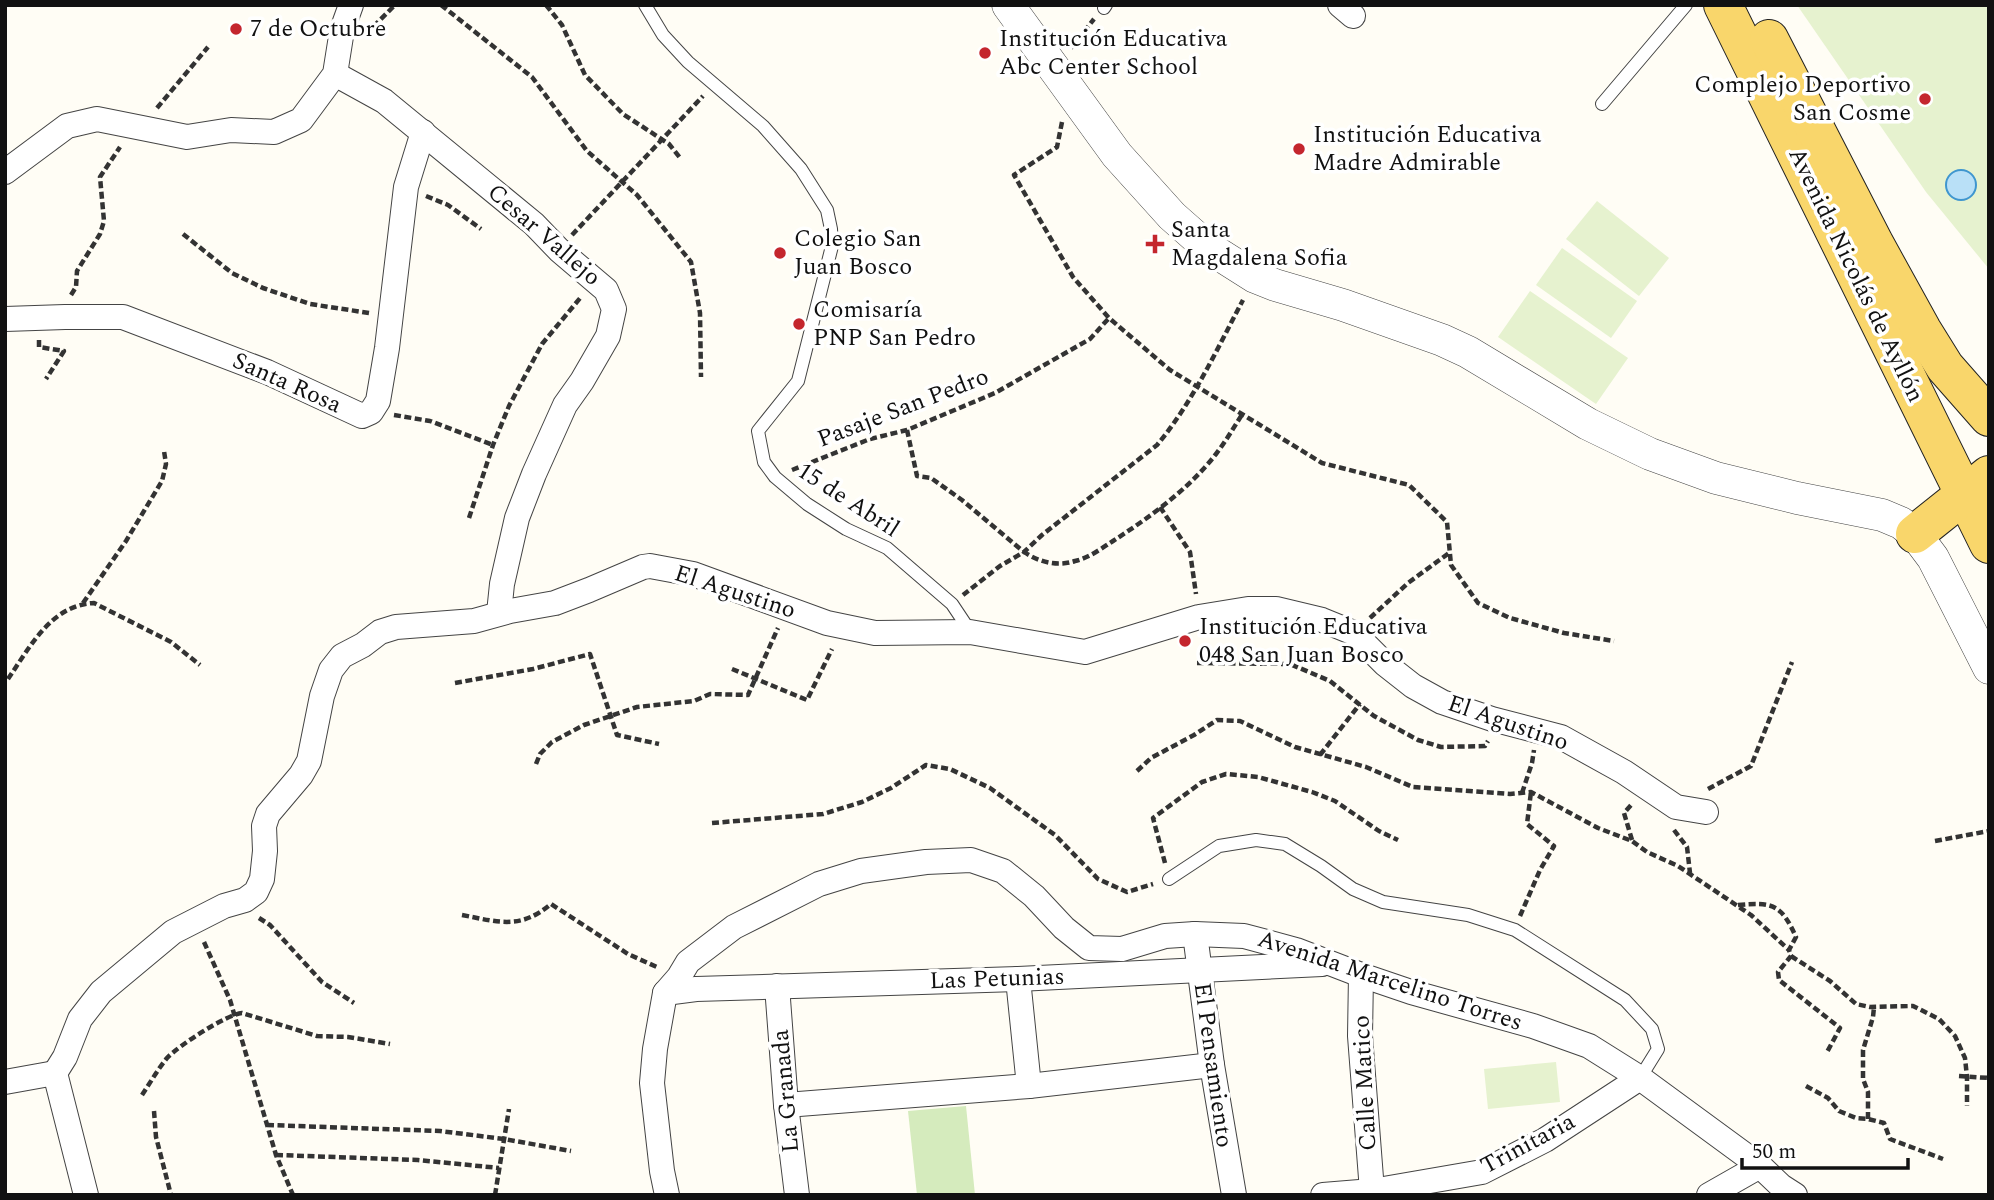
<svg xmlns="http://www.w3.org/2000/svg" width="1994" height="1200" viewBox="0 0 1994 1200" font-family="Spectral,serif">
<rect width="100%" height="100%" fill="#fffdf5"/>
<path fill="#d5ebbd" d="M 966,1106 L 975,1195 L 917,1195 L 908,1111 Z"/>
<g fill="#e6f2cf">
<path d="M 1797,5 L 1989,5 L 1989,269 L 1926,192 Z"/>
<path d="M 1597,201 L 1669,258 L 1639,296 L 1566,239 Z"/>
<path d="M 1562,248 L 1637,301 L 1611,338 L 1536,285 Z"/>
<path d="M 1530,291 L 1628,358 L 1596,404 L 1498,337 Z"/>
<path d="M 1556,1062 L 1560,1102 L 1488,1109 L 1484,1069 Z"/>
</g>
<circle fill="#b9e0f7" stroke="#3f96cf" stroke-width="2" cx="1961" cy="185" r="15"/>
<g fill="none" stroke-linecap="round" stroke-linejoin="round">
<g stroke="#444" stroke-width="14">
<g id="service">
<path d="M 645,5 L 663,35 L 688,62 L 763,126 L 801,169 L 827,210 L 831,229 L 832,246 L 798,381 L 758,431 L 764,462 L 775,477 L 807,504 L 846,529 L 887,548 L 952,604 L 970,631"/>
<path d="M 1104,8 L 1106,5"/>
<path d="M 1602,104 L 1686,5"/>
<path d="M 1169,879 L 1219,846 L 1256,840 L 1285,844 L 1321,866 L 1353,889 L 1383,902 L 1468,915 L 1515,930 L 1625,1000 L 1652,1029 L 1658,1049 L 1640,1078"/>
</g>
</g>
<g stroke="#444" stroke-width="26">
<g id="minor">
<path d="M 1340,5 L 1353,16"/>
<path d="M 335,74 L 384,101 L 534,224 L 559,250 L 606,290 L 614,309 L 608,336 L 582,381 L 565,405 L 534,474 L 517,518 L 502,584 L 499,613"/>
<path d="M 5,172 L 67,126 L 97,119 L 187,137 L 231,130 L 274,132 L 301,120 L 335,74 L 342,30 L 351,5"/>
<path d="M 5,319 L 65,317 L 123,317 L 267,372 L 362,416 L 371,412 L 378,401 L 387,348 L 406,187 L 423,132"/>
<path d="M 1195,934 L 1212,1065 L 1234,1195"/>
<path d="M 1361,975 L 1360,1036 L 1372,1191"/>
<path d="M 1018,979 L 1029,1086"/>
<path d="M 777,986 L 786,1105 L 797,1195"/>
<path d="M 665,993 L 696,989 L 1018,979 L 1322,964"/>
<path d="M 5,1082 L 55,1073"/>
<path d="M 786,1105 L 1029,1086 L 1212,1065"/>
<path d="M 86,1195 L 55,1073 L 65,1057 L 80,1019 L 101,992 L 173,932 L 224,906 L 245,900 L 256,892 L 262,879 L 265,851 L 264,826 L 268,814 L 301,775 L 309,761 L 322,696 L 331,670 L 342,656 L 363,645 L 380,632 L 396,627 L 474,621 L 510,611 L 555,603 L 589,590 L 643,567 L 650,566 L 693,574 L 827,623 L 875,633 L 970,632 L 1085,652 L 1199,617 L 1248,609 L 1276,609 L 1322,620 L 1354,633 L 1385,664 L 1413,686 L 1442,702 L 1492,719 L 1561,737 L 1624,772 L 1676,807 L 1706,812"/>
<path d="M 667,1195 L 662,1171 L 652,1083 L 655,1049 L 665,993 L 679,977 L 688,962 L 734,927 L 819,884 L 861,871 L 926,862 L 971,860 L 1003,871 L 1034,896 L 1064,928 L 1089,948 L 1122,949 L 1165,936 L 1195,934 L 1244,936 L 1296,950 L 1361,975 L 1411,992 L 1533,1026 L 1589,1046 L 1640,1078 L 1760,1166 L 1781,1186 L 1795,1195"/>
<path d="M 1323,1195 L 1372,1191 L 1482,1172 L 1545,1140 L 1640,1078"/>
<path d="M 1709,1195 L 1760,1166"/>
</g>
</g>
<g stroke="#444" stroke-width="33">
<path id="tertiary" d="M 1008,5 L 1117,155 L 1172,216 L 1206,246 L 1255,277 L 1275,285 L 1343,305 L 1442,340 L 1468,352 L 1588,424 L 1650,454 L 1716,478 L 1797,498 L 1882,515 L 1901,523 L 1915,534 L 1933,558 L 1989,668"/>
</g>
<g stroke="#222" stroke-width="40">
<g id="primary">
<path d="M 1723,5 L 1989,544"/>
<path d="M 1769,39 L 1874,243 L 1922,330 L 1945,367 L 1989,417"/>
<path d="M 1915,534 L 1989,475"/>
</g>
</g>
<g stroke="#333" stroke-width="4.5" stroke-dasharray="7 3.5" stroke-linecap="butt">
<path d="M 441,5 L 532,77 L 587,151 L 637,195 L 691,262 L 700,313 L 701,377"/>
<path d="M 546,5 L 562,25 L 585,75 L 623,114 L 669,144 L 681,159"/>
<path d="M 366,34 L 395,5"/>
<path d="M 1071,48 L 1094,19"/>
<path d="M 157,108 L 208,47"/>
<path d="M 1062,122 L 1057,147 L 1014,175 L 1073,277 L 1109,318 L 1170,370 L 1322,463 L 1409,485 L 1447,522 L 1451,565 L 1478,603 L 1510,618 L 1564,633 L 1614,641"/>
<path d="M 426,196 L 448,205 L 481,229"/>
<path d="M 183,234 L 232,273 L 263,288 L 310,304 L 369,313"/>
<path d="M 572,235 L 703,96"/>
<path d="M 71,295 L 76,287 L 77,271 L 100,234 L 104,221 L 100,177 L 120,147"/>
<path d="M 39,340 L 39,347 L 64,351 L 46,379"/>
<path d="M 394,415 L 430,421 L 493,445"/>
<path d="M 907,430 L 917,476 L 931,478 L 962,500 L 1024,552 L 1042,535 L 1157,445 C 1193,402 1217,349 1243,300"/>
<path d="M 792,470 L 870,439 L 907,430 L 995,393 L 1090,339 L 1109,318"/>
<path d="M 1160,507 L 1190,552 L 1196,594"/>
<path d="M 469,518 L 493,445 L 509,406 L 542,344 L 581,297"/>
<path d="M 963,595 L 1000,566 L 1024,552 C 1039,562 1057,567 1075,561 C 1089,558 1102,548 1113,541 C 1150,517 1189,489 1216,454 C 1226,441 1234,427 1243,413"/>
<path d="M 83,603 L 126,541 L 162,481 L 166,464 L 164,451"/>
<path d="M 1370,618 L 1408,583 L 1449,553"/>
<path d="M 1197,663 L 1290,664 L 1330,681 L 1374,716 L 1418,740 L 1441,747 L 1485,746 L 1488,741"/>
<path d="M 732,669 L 807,700 L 832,649"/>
<path d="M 8,679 C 30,647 51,605 94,603 L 171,642 L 200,665"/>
<path d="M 455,683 L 533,669 L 590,654 L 617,735 L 659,744"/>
<path d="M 1320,755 L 1360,704"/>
<path d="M 536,764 L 540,754 L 552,742 L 584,725 L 637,707 L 694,701 L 710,694 L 748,695 L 778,628"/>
<path d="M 1137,771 L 1151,758 L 1194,735 L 1217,720 L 1240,721 L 1295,747 L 1366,767 L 1413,787 L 1510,794 L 1531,792 L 1598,828 L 1632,841 L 1647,852 L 1678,866 L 1751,915 L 1789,950"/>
<path d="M 1708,789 L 1751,766 L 1792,662"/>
<path d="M 1522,793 L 1532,763 L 1534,750"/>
<path d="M 712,823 L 823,814 L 862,802 L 891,788 L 926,765 L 950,769 L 990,788 L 1055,835 L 1098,879 L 1127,892 L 1153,884"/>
<path d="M 1674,830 L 1687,847 L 1690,873"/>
<path d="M 1632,840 L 1624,813 L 1632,804"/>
<path d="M 1935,841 L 1989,831"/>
<path d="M 1165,863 L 1153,818 L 1202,782 L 1226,774 L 1258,777 L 1312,792 L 1335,801 L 1379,831 L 1398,840"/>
<path d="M 1738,905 C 1773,902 1781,904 1796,937 L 1789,950 L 1791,956 L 1778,972 L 1779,980 L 1840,1028 L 1826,1054"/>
<path d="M 462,915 C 499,922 520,930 551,904 L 628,954 L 659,968"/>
<path d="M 1520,916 L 1540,870 L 1554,846 L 1527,824 L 1531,792"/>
<path d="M 259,918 L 270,925 L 322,982 L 354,1003"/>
<path d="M 204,942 L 230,1000 L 276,1155 L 293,1195"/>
<path d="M 1791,956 L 1830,981 L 1856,1004 L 1870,1007 L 1913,1006 L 1939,1019 L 1955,1036 L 1965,1058 L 1967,1077 L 1967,1106"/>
<path d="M 1959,1076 L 1989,1078"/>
<path d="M 1806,1086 L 1828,1098 L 1839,1111 L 1856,1118 L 1868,1119 L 1884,1123 L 1890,1139 L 1943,1159"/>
<path d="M 142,1095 C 150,1083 158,1069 167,1058 C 178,1046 227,1014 242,1013 L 317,1036 L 348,1037 L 390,1044"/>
<path d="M 154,1111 L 156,1137 L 171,1195"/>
<path d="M 1868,1119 L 1868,1092 L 1863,1079 L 1863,1050 L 1873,1017 L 1874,1007"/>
<path d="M 267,1125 L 440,1131 L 504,1139 L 571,1151"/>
<path d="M 276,1155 L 418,1160 L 499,1168"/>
<path d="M 495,1195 L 509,1109"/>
</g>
<use href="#service" stroke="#fff" stroke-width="12"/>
<use href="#minor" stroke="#fff" stroke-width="24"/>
<use href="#tertiary" stroke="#fff" stroke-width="32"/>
<use href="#primary" stroke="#f9d66b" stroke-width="38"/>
</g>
<g fill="#c4262e" stroke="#fff" stroke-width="2.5">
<circle cx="236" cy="29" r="7"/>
<circle cx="985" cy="53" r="7"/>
<circle cx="1925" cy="99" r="7"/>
<circle cx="1299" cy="149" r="7"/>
<path d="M1151.5 233.5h7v7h7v7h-7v7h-7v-7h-7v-7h7z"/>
<circle cx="780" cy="253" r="7"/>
<circle cx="799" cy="324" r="7"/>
<circle cx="1185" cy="641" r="7"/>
</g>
<g text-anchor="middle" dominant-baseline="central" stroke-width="7" stroke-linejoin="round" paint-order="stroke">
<g font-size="24" fill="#111" stroke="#fff" text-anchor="start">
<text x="250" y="29">7 de Octubre</text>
<text x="999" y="39">Institución Educativa<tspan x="999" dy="28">Abc Center School</tspan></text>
<text x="1911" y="85" text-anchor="end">Complejo Deportivo<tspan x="1911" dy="28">San Cosme</tspan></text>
<text x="1313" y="135">Institución Educativa<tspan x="1313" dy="28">Madre Admirable</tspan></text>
<text x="1171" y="230">Santa<tspan x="1171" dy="28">Magdalena Sofia</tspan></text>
<text x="794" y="239">Colegio San<tspan x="794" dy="28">Juan Bosco</tspan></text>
<text x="813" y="310">Comisaría<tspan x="813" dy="28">PNP San Pedro</tspan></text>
<text x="1199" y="627">Institución Educativa<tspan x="1199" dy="28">048 San Juan Bosco</tspan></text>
</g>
<g font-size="24" fill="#111" stroke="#fff">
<text transform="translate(544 235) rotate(41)">Cesar Vallejo</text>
<text transform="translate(1856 275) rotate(64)">Avenida Nicolás de Ayllón</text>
<text transform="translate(287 383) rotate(24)">Santa Rosa</text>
<text transform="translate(903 408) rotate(-21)">Pasaje San Pedro</text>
<text transform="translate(848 500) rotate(33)">15 de Abril</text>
<text transform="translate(735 592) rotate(18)">El Agustino</text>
<text transform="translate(1508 723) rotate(19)">El Agustino</text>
<text transform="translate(997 979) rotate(-2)">Las Petunias</text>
<text transform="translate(1390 981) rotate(18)">Avenida Marcelino Torres</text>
<text transform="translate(1213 1065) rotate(82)">El Pensamiento</text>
<text transform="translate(1365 1083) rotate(-93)">Calle Matico</text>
<text transform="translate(786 1091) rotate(-95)">La Granada</text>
<text transform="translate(1528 1144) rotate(-28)">Trinitaria</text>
</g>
</g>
<rect width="1994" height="1200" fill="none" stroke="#111111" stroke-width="14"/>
<path d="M1742 1158v10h166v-10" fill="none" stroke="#111111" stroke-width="3.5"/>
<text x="1752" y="1158" font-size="21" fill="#111111" stroke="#ffffff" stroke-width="5" paint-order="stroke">50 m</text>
</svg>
